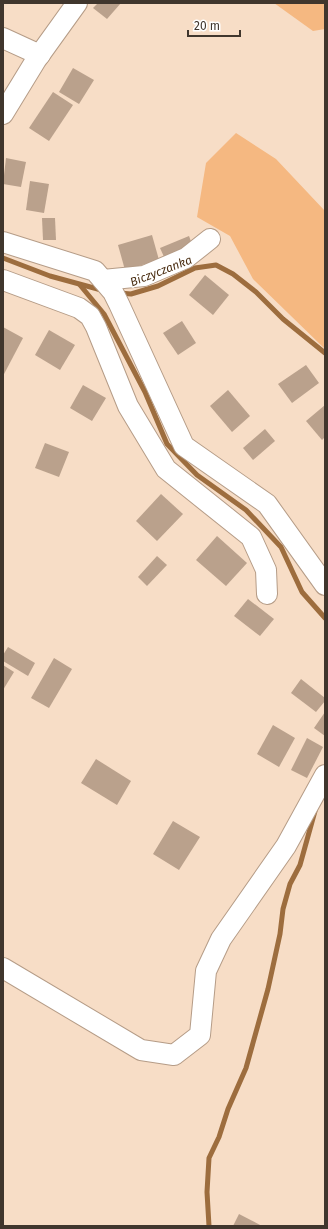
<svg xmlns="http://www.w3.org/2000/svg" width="328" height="1229" viewBox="0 0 328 1229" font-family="'Fira Sans',sans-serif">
<rect width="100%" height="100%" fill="#f7ddc6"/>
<g fill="#f5b881">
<path d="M 274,3 L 325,3 L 325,29 L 313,31 Z"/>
<path d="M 236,133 L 276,159 L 325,211 L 325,349 L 253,279 L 230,236 L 197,217 L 206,163 Z"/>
</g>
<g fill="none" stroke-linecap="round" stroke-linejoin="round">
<g stroke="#9d6d3e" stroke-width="5">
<path d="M 3,258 L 50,276 L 105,291"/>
<path d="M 80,285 L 104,314 L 145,392 L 167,444 L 197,475 L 246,510 L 281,547 L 302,592 L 325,618"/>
<path d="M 119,293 L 131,294 L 158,286 L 195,268 L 216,265 L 233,274 L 256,292 L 283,319 L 325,353"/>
<path d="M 209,1226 L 207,1192 L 209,1158 L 219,1137 L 228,1109 L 246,1068 L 268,989 L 280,934 L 283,909 L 290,884 L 300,865 L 315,811"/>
</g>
</g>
<g fill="#baa18c">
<path d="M 98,3 L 121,3 L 107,19 L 93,8 Z"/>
<path d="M 73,68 L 94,80 L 79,104 L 59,92 Z"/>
<path d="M 53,92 L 73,105 L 49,141 L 29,128 Z"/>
<path d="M 6,158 L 26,162 L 21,187 L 3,184 Z"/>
<path d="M 30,181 L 49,184 L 44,213 L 26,210 Z"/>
<path d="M 42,218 L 55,218 L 56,240 L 43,240 Z"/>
<path d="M 152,235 L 159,260 L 125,270 L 118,245 Z"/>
<path d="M 189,236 L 193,247 L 165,259 L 160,248 Z"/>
<path d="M 205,275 L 229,295 L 213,315 L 189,295 Z"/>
<path d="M 182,321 L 196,343 L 178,355 L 163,333 Z"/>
<path d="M 3,327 L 23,338 L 3,376 Z"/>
<path d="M 49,330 L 75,345 L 60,370 L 35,355 Z"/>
<path d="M 306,365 L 319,383 L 292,403 L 278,384 Z"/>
<path d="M 83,385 L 106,398 L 92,421 L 70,408 Z"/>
<path d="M 228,390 L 250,416 L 232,432 L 210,406 Z"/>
<path d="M 325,405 L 325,437 L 322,440 L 306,421 Z"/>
<path d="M 265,429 L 275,441 L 253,460 L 243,448 Z"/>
<path d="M 45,443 L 69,452 L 59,477 L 35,468 Z"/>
<path d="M 161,494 L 183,514 L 157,541 L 136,521 Z"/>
<path d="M 217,536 L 247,563 L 226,586 L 196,560 Z"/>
<path d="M 157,556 L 167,565 L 147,586 L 138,577 Z"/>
<path d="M 248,599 L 274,619 L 260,636 L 234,616 Z"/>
<path d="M 8,647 L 35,663 L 28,676 L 3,661 L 3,655 Z"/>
<path d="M 54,658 L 72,669 L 49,708 L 31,698 Z"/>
<path d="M 3,665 L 14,672 L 3,690 Z"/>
<path d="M 301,679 L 325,698 L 325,701 L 316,712 L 291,693 Z"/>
<path d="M 325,712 L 325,736 L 314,728 Z"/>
<path d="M 273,725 L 295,738 L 279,767 L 257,754 Z"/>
<path d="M 307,738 L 323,747 L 307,778 L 291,770 Z"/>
<path d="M 96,759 L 131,781 L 117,805 L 81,783 Z"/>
<path d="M 173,821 L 200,837 L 179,870 L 153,854 Z"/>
<path d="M 239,1214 L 262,1226 L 233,1226 Z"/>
</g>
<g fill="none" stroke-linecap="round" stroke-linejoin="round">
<g stroke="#b59c87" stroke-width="22">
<g id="minor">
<path d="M 3,38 L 40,55"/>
<path d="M 3,114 L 36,60 L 77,3"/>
<path d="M 3,242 L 95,271 L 113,292 L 119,304 L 184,446 L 267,504 L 325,585"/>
<path d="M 3,280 L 79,308 L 90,316 L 96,327 L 128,406 L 166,469 L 251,537 L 266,570 L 267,594"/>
<path d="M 103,280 L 144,276 L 186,258 L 210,239"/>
<path d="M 3,968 L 141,1050 L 174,1055 L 200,1035 L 206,971 L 221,939 L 286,846 L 325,775"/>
</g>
</g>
<use href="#minor" stroke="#fff" stroke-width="20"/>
</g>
<g text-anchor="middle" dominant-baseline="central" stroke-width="3" stroke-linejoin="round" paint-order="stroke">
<g font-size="12" font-style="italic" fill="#4d3116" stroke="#fff">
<text transform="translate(161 271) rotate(-21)">Biczyczanka</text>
</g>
</g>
<rect width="328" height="1229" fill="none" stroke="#40362d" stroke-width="8"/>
<path d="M188 30v6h52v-6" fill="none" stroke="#40362d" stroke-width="2"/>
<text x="194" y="30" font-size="12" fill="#40362d" stroke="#ffffff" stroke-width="3" paint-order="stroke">20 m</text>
</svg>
